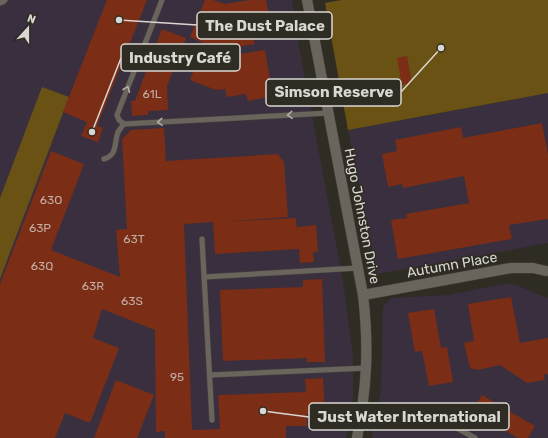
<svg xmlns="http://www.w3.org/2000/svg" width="548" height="438" viewBox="0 0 548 438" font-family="Rubik,sans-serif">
<rect width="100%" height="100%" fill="#2f2c24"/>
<g fill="#3a2f3f">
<path d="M 0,0 L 292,0 L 298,41 L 343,281 L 353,356 L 353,398 L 346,438 L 0,438 L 0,279 L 68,98 L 0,198 Z"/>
<path d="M 548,93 L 548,243 L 377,274 L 348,130 Z"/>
<path d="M 505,284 L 517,285 L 532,292 L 548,298 L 548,438 L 372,438 L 381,389 L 383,307 L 391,298 L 448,295 Z"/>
</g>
<g fill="#695214">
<path d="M 341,0 L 548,0 L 548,93 L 348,130 L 325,3 Z"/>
<path d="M 42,87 L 69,97 L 0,279 L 0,198 Z"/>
</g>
<g fill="#7b2d15">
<path d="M 107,0 L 147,0 L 97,126 L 103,128 L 98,142 L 81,136 L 87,122 L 63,112 Z"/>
<path d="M 205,0 L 213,0 L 225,4 L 250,0 L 266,0 L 273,36 L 253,39 L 255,44 L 220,50 L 222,57 L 265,50 L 273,96 L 248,101 L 246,94 L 227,97 L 225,89 L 216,90 L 190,80 L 204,43 L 190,37 Z"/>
<path d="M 162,29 L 186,38 L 167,86 L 168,110 L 148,111 L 148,115 L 132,116 L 131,101 L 135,101 Z"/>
<path d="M 407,56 L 412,83 L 402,85 L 397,58 Z"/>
<path d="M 542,123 L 548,154 L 548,219 L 509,225 L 512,239 L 398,259 L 391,220 L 407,218 L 406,214 L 469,203 L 464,176 L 403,188 L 402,184 L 388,187 L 382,154 L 397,151 L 395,140 L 461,127 L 463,138 Z"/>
<path d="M 164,128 L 166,161 L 278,154 L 284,162 L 288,217 L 221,222 L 296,218 L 297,232 L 297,227 L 316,225 L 318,252 L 313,252 L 314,262 L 300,263 L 299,249 L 215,254 L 213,222 L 184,224 L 192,430 L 220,429 L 218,395 L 306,392 L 305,379 L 323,378 L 325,414 L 307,414 L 307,426 L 286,426 L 286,438 L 165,438 L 165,431 L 156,432 L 155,330 L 102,309 L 93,338 L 119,348 L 90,423 L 65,413 L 55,438 L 0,438 L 0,284 L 51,151 L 84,164 L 51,250 L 120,277 L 116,230 L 127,229 L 122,139 L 131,130 Z"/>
<path d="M 322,279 L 325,362 L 307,362 L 307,358 L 223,361 L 220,290 L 303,287 L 303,280 Z"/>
<path d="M 511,297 L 520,343 L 548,338 L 548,374 L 544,375 L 545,380 L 527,383 L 500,365 L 478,370 L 470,368 L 464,343 L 474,341 L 468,304 Z"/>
<path d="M 434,309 L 441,348 L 447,347 L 453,382 L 429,386 L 422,351 L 415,352 L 408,313 Z"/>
<path d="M 116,380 L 154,395 L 137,438 L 94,438 Z"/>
<path d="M 482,395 L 535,426 L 528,438 L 518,438 L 472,411 Z"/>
</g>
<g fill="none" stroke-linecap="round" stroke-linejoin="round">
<g stroke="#4a4740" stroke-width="6">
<g id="service">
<path d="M 162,0 L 117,115 L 119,120 L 124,124 L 329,113"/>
<path d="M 0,3 L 3,2 L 5,0"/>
<path d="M 104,159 C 118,155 114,142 118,132 C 120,129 122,126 124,124"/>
<path d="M 202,239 L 212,420"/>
<path d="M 204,277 L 358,268"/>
<path d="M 210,375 L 367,368"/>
<path d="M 359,427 L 393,427 L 445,424 L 453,426 L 475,438"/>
</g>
</g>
<g stroke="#4a4740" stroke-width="11">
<g id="minor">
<path d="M 307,0 L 363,295 C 369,346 367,387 357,438"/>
<path d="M 363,295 L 511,268 L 533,268 L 546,271"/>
</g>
</g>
<use href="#service" stroke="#69655c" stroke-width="5"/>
<use href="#minor" stroke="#69655c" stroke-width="10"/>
</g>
<defs><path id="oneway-chevron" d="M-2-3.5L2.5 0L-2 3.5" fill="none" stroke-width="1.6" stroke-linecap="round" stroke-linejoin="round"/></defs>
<g stroke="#b2afa9">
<use href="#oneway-chevron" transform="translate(127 89) rotate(-68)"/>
<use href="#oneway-chevron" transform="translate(290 115) rotate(177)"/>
<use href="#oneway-chevron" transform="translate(160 122) rotate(177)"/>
</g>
<g text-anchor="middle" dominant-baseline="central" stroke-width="3" stroke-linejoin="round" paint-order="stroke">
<g font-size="12" fill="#c2aca3">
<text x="152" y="94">61L</text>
<text x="51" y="200">63O</text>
<text x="40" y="228">63P</text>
<text x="134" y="239">63T</text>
<text x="42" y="266">63Q</text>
<text x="93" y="286">63R</text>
<text x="132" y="301">63S</text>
<text x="177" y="377">95</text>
</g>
<g font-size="14" fill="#dad7d2" stroke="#2f2c24">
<text transform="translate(362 216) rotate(79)">Hugo Johnston Drive</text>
<text transform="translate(452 265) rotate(-10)">Autumn Place</text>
</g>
</g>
<path fill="none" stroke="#dad7d2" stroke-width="1.5" d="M119 20L197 25M92 132L121 58M441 48L401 92M263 411L309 417"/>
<g fill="#dad7d2" stroke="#2f2c24" stroke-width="1.5">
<circle cx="119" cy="20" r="4"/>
<circle cx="92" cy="132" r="4"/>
<circle cx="441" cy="48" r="4"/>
<circle cx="263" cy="411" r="4"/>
</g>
<g fill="#2f2c24" stroke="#dad7d2" stroke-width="1.5">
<rect x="197" y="12" width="135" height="27" rx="4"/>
<rect x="121" y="44" width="119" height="27" rx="4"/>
<rect x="266" y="79" width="135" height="27" rx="4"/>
<rect x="309" y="403" width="200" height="27" rx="4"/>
</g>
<g font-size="15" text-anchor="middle" font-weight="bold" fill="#dad7d2">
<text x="265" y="31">The Dust Palace</text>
<text x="180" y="63">Industry Café</text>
<text x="334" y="97">Simson Reserve</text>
<text x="409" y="422">Just Water International</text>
</g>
<g transform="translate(28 28) rotate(21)" stroke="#2f2c24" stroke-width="3" paint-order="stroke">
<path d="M0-3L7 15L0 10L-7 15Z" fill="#dad7d2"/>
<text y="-6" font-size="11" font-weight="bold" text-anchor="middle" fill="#dad7d2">N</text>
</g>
</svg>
